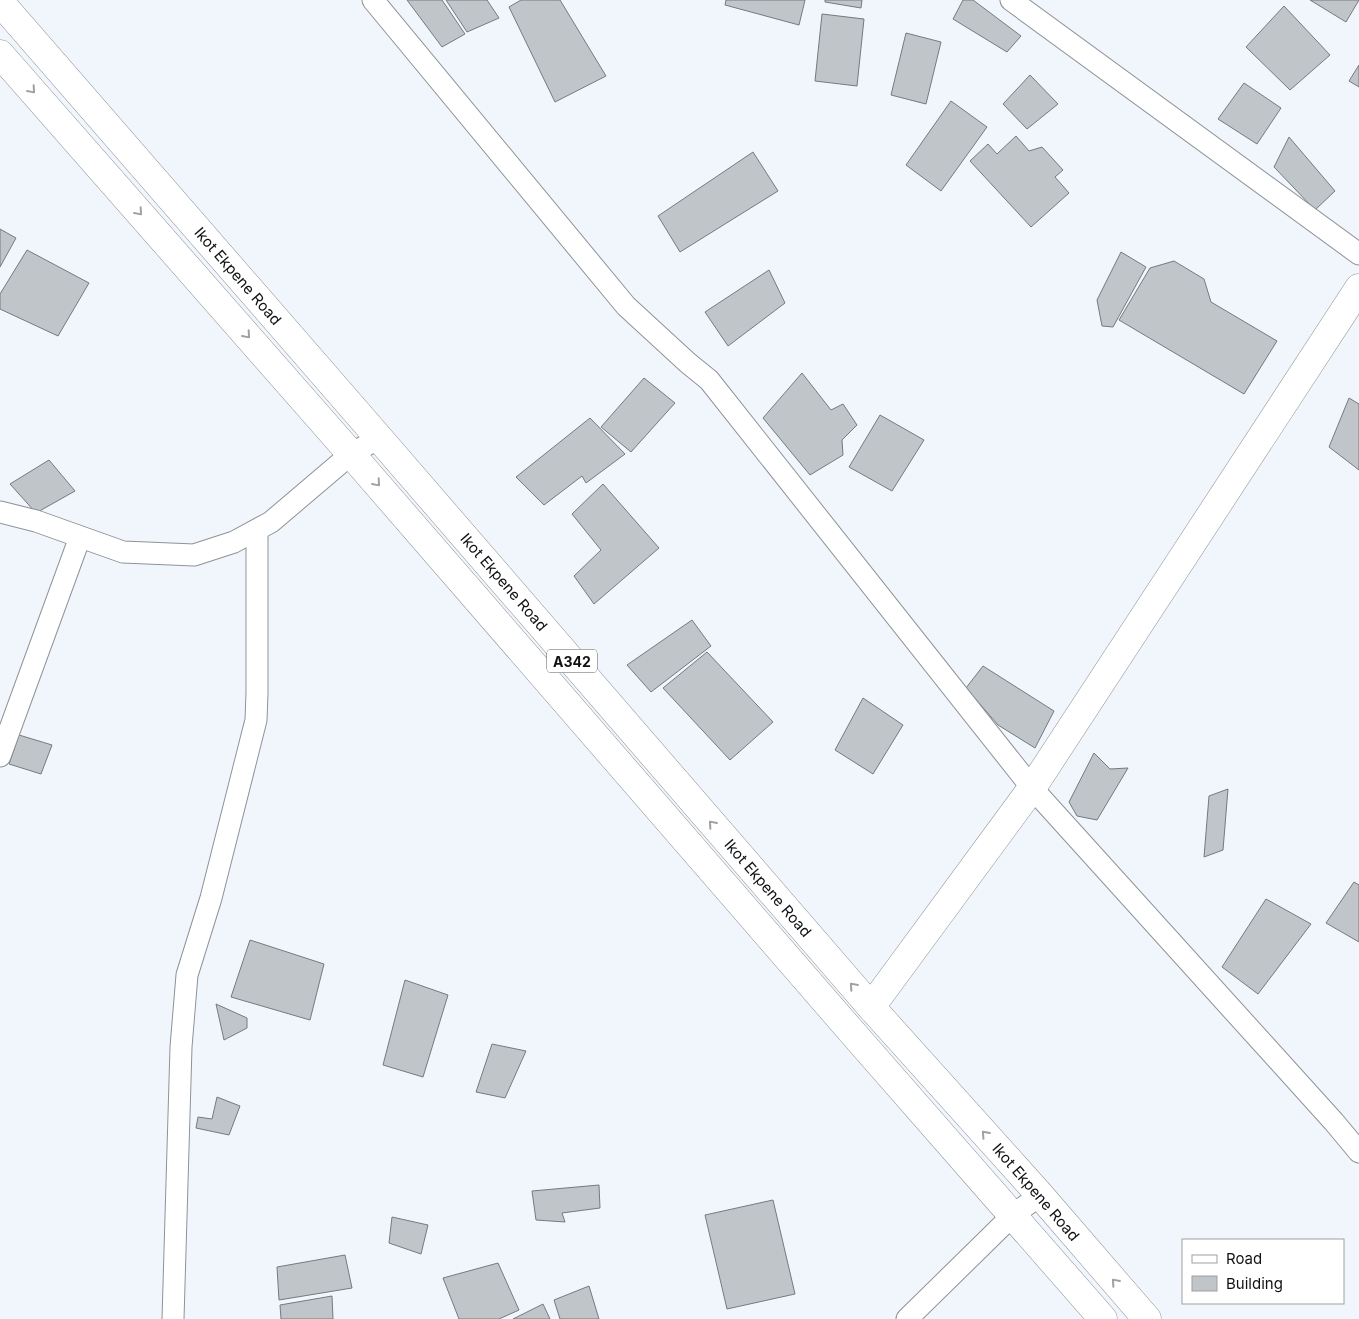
<svg xmlns="http://www.w3.org/2000/svg" width="1359" height="1319" viewBox="0 0 1359 1319" font-family="Inter,sans-serif">
<rect width="100%" height="100%" fill="#f0f6fb"/>
<g fill="#bfc5c9" stroke="#757a7e">
<path d="M 407,0 L 442,0 L 465,34 L 442,47 Z"/>
<path d="M 446,0 L 487,0 L 499,18 L 467,32 Z"/>
<path d="M 521,0 L 560,0 L 606,76 L 555,102 L 509,7 Z"/>
<path d="M 726,0 L 805,0 L 799,25 L 725,5 Z"/>
<path d="M 825,0 L 862,0 L 861,8 L 825,2 Z"/>
<path d="M 963,0 L 973,0 L 1021,36 L 1007,52 L 953,19 Z"/>
<path d="M 1310,0 L 1359,0 L 1346,22 Z"/>
<path d="M 1284,6 L 1330,55 L 1290,90 L 1246,47 Z"/>
<path d="M 822,14 L 864,19 L 857,86 L 815,81 Z"/>
<path d="M 906,33 L 941,42 L 926,104 L 891,95 Z"/>
<path d="M 1359,65 L 1359,87 L 1349,81 Z"/>
<path d="M 1030,75 L 1058,104 L 1027,129 L 1003,104 Z"/>
<path d="M 1244,83 L 1281,108 L 1257,144 L 1218,119 Z"/>
<path d="M 951,101 L 987,127 L 941,191 L 906,165 Z"/>
<path d="M 1016,136 L 1029,151 L 1042,147 L 1063,170 L 1055,177 L 1069,193 L 1031,227 L 970,161 L 988,144 L 997,154 Z"/>
<path d="M 1289,137 L 1335,191 L 1315,210 L 1274,167 Z"/>
<path d="M 753,152 L 778,191 L 680,252 L 658,216 Z"/>
<path d="M 0,229 L 16,238 L 0,267 Z"/>
<path d="M 27,250 L 89,283 L 58,336 L 0,309 L 0,294 Z"/>
<path d="M 1121,252 L 1146,267 L 1113,327 L 1102,326 L 1097,300 Z"/>
<path d="M 1174,261 L 1204,279 L 1211,302 L 1277,341 L 1244,394 L 1119,320 L 1150,268 Z"/>
<path d="M 769,270 L 785,303 L 728,346 L 705,312 Z"/>
<path d="M 802,373 L 831,410 L 843,404 L 857,425 L 842,440 L 843,455 L 810,475 L 763,418 Z"/>
<path d="M 644,378 L 675,403 L 631,452 L 601,427 Z"/>
<path d="M 1349,398 L 1359,404 L 1359,470 L 1329,447 Z"/>
<path d="M 880,415 L 924,440 L 892,491 L 849,467 Z"/>
<path d="M 590,418 L 625,454 L 586,483 L 582,476 L 544,505 L 516,477 Z"/>
<path d="M 49,460 L 75,491 L 36,513 L 10,484 Z"/>
<path d="M 603,484 L 659,548 L 594,604 L 574,576 L 601,550 L 572,514 Z"/>
<path d="M 692,620 L 711,646 L 651,692 L 627,665 Z"/>
<path d="M 707,652 L 773,722 L 730,760 L 663,688 Z"/>
<path d="M 983,666 L 1054,711 L 1035,748 L 998,725 L 966,688 Z"/>
<path d="M 863,698 L 903,725 L 873,774 L 835,750 Z"/>
<path d="M 19,735 L 52,745 L 41,774 L 9,764 Z"/>
<path d="M 1094,753 L 1110,769 L 1128,768 L 1097,820 L 1077,816 L 1069,802 Z"/>
<path d="M 1228,789 L 1223,850 L 1204,857 L 1209,796 Z"/>
<path d="M 1354,882 L 1359,885 L 1359,942 L 1326,923 Z"/>
<path d="M 1266,899 L 1311,924 L 1258,994 L 1222,967 Z"/>
<path d="M 250,940 L 324,964 L 310,1020 L 231,997 Z"/>
<path d="M 405,980 L 448,995 L 423,1077 L 383,1065 Z"/>
<path d="M 216,1004 L 247,1018 L 247,1028 L 224,1040 Z"/>
<path d="M 492,1044 L 526,1051 L 505,1098 L 476,1092 Z"/>
<path d="M 217,1097 L 240,1106 L 229,1135 L 196,1128 L 198,1117 L 212,1119 Z"/>
<path d="M 599,1185 L 600,1208 L 562,1213 L 565,1222 L 536,1220 L 532,1191 Z"/>
<path d="M 773,1200 L 795,1294 L 727,1309 L 705,1215 Z"/>
<path d="M 392,1217 L 428,1225 L 421,1254 L 389,1243 Z"/>
<path d="M 345,1255 L 352,1288 L 279,1300 L 277,1267 Z"/>
<path d="M 498,1263 L 519,1310 L 499,1319 L 459,1319 L 443,1278 Z"/>
<path d="M 589,1286 L 599,1319 L 560,1319 L 554,1300 Z"/>
<path d="M 332,1296 L 333,1319 L 281,1319 L 280,1305 Z"/>
<path d="M 543,1304 L 550,1319 L 513,1319 Z"/>
</g>
<g fill="none" stroke-linecap="round" stroke-linejoin="round">
<g stroke="#8e9398" stroke-width="23">
<g id="street">
<path d="M 373,0 L 626,306 L 688,363 L 709,380 L 1032,788 L 1334,1122 L 1359,1152"/>
<path d="M 1011,0 L 1359,254"/>
<path d="M 0,512 L 36,521 L 123,552 L 194,555 L 234,542 L 271,522 L 351,454 L 379,438"/>
<path d="M 0,756 L 80,537"/>
<path d="M 173,1319 L 181,1047 L 187,975 L 211,898 L 256,720 L 257,693 L 257,530"/>
<path d="M 907,1319 L 1013,1215 L 1040,1195"/>
</g>
</g>
<g stroke="#8e9398" stroke-width="29">
<path id="secondary" d="M 871,1007 L 1032,788 L 1359,288"/>
</g>
<g stroke="#8e9398" stroke-width="29">
<g id="highway">
<path d="M 0,2 L 379,438 L 871,1007 L 1040,1195 L 1147,1319"/>
<path d="M 0,54 L 351,454 L 851,1031 L 1103,1319"/>
</g>
</g>
<use href="#street" stroke="#fff" stroke-width="21"/>
<use href="#secondary" stroke="#fff" stroke-width="28"/>
<use href="#highway" stroke="#fff" stroke-width="28"/>
</g>
<defs><path id="oneway-chevron" d="M-2-3.5L2.5 0L-2 3.5" fill="none" stroke-width="1.6" stroke-linecap="round" stroke-linejoin="round" transform="scale(1.25)"/></defs>
<g stroke="#9fa0a1">
<use href="#oneway-chevron" transform="translate(32 90) rotate(49)"/>
<use href="#oneway-chevron" transform="translate(139 212) rotate(49)"/>
<use href="#oneway-chevron" transform="translate(247 335) rotate(49)"/>
<use href="#oneway-chevron" transform="translate(377 483) rotate(49)"/>
<use href="#oneway-chevron" transform="translate(712 824) rotate(-131)"/>
<use href="#oneway-chevron" transform="translate(853 986) rotate(-131)"/>
<use href="#oneway-chevron" transform="translate(985 1134) rotate(-132)"/>
<use href="#oneway-chevron" transform="translate(1115 1282) rotate(-131)"/>
</g>
<g text-anchor="middle" dominant-baseline="central" stroke-width="5" stroke-linejoin="round" paint-order="stroke">
<rect fill="#fff" stroke="#58595a" stroke-width="1" x="547" y="649.5" width="50" height="23" rx="4"/>
<g font-size="14" font-weight="bold" fill="#101213">
<text x="572" y="661">A342</text>
</g>
<g font-size="15" fill="#101213" stroke="#fff">
<text transform="translate(238 276) rotate(49)">Ikot Ekpene Road</text>
<text transform="translate(504 582) rotate(49)">Ikot Ekpene Road</text>
<text transform="translate(768 888) rotate(49)">Ikot Ekpene Road</text>
<text transform="translate(1036 1192) rotate(49)">Ikot Ekpene Road</text>
</g>
</g>
<rect x="1182" y="1239" width="162" height="65" fill="#ffffff" stroke="#9fa0a1"/>
<rect x="1192" y="1255" width="25" height="8" fill="#ffffff" stroke="#9fa0a1"/>
<text x="1226" y="1264" font-size="15" fill="#101213">Road</text>
<rect x="1192" y="1276" width="25" height="15" fill="#bfc5c9" stroke="#9fa0a1"/>
<text x="1226" y="1289" font-size="15" fill="#101213">Building</text>
</svg>
